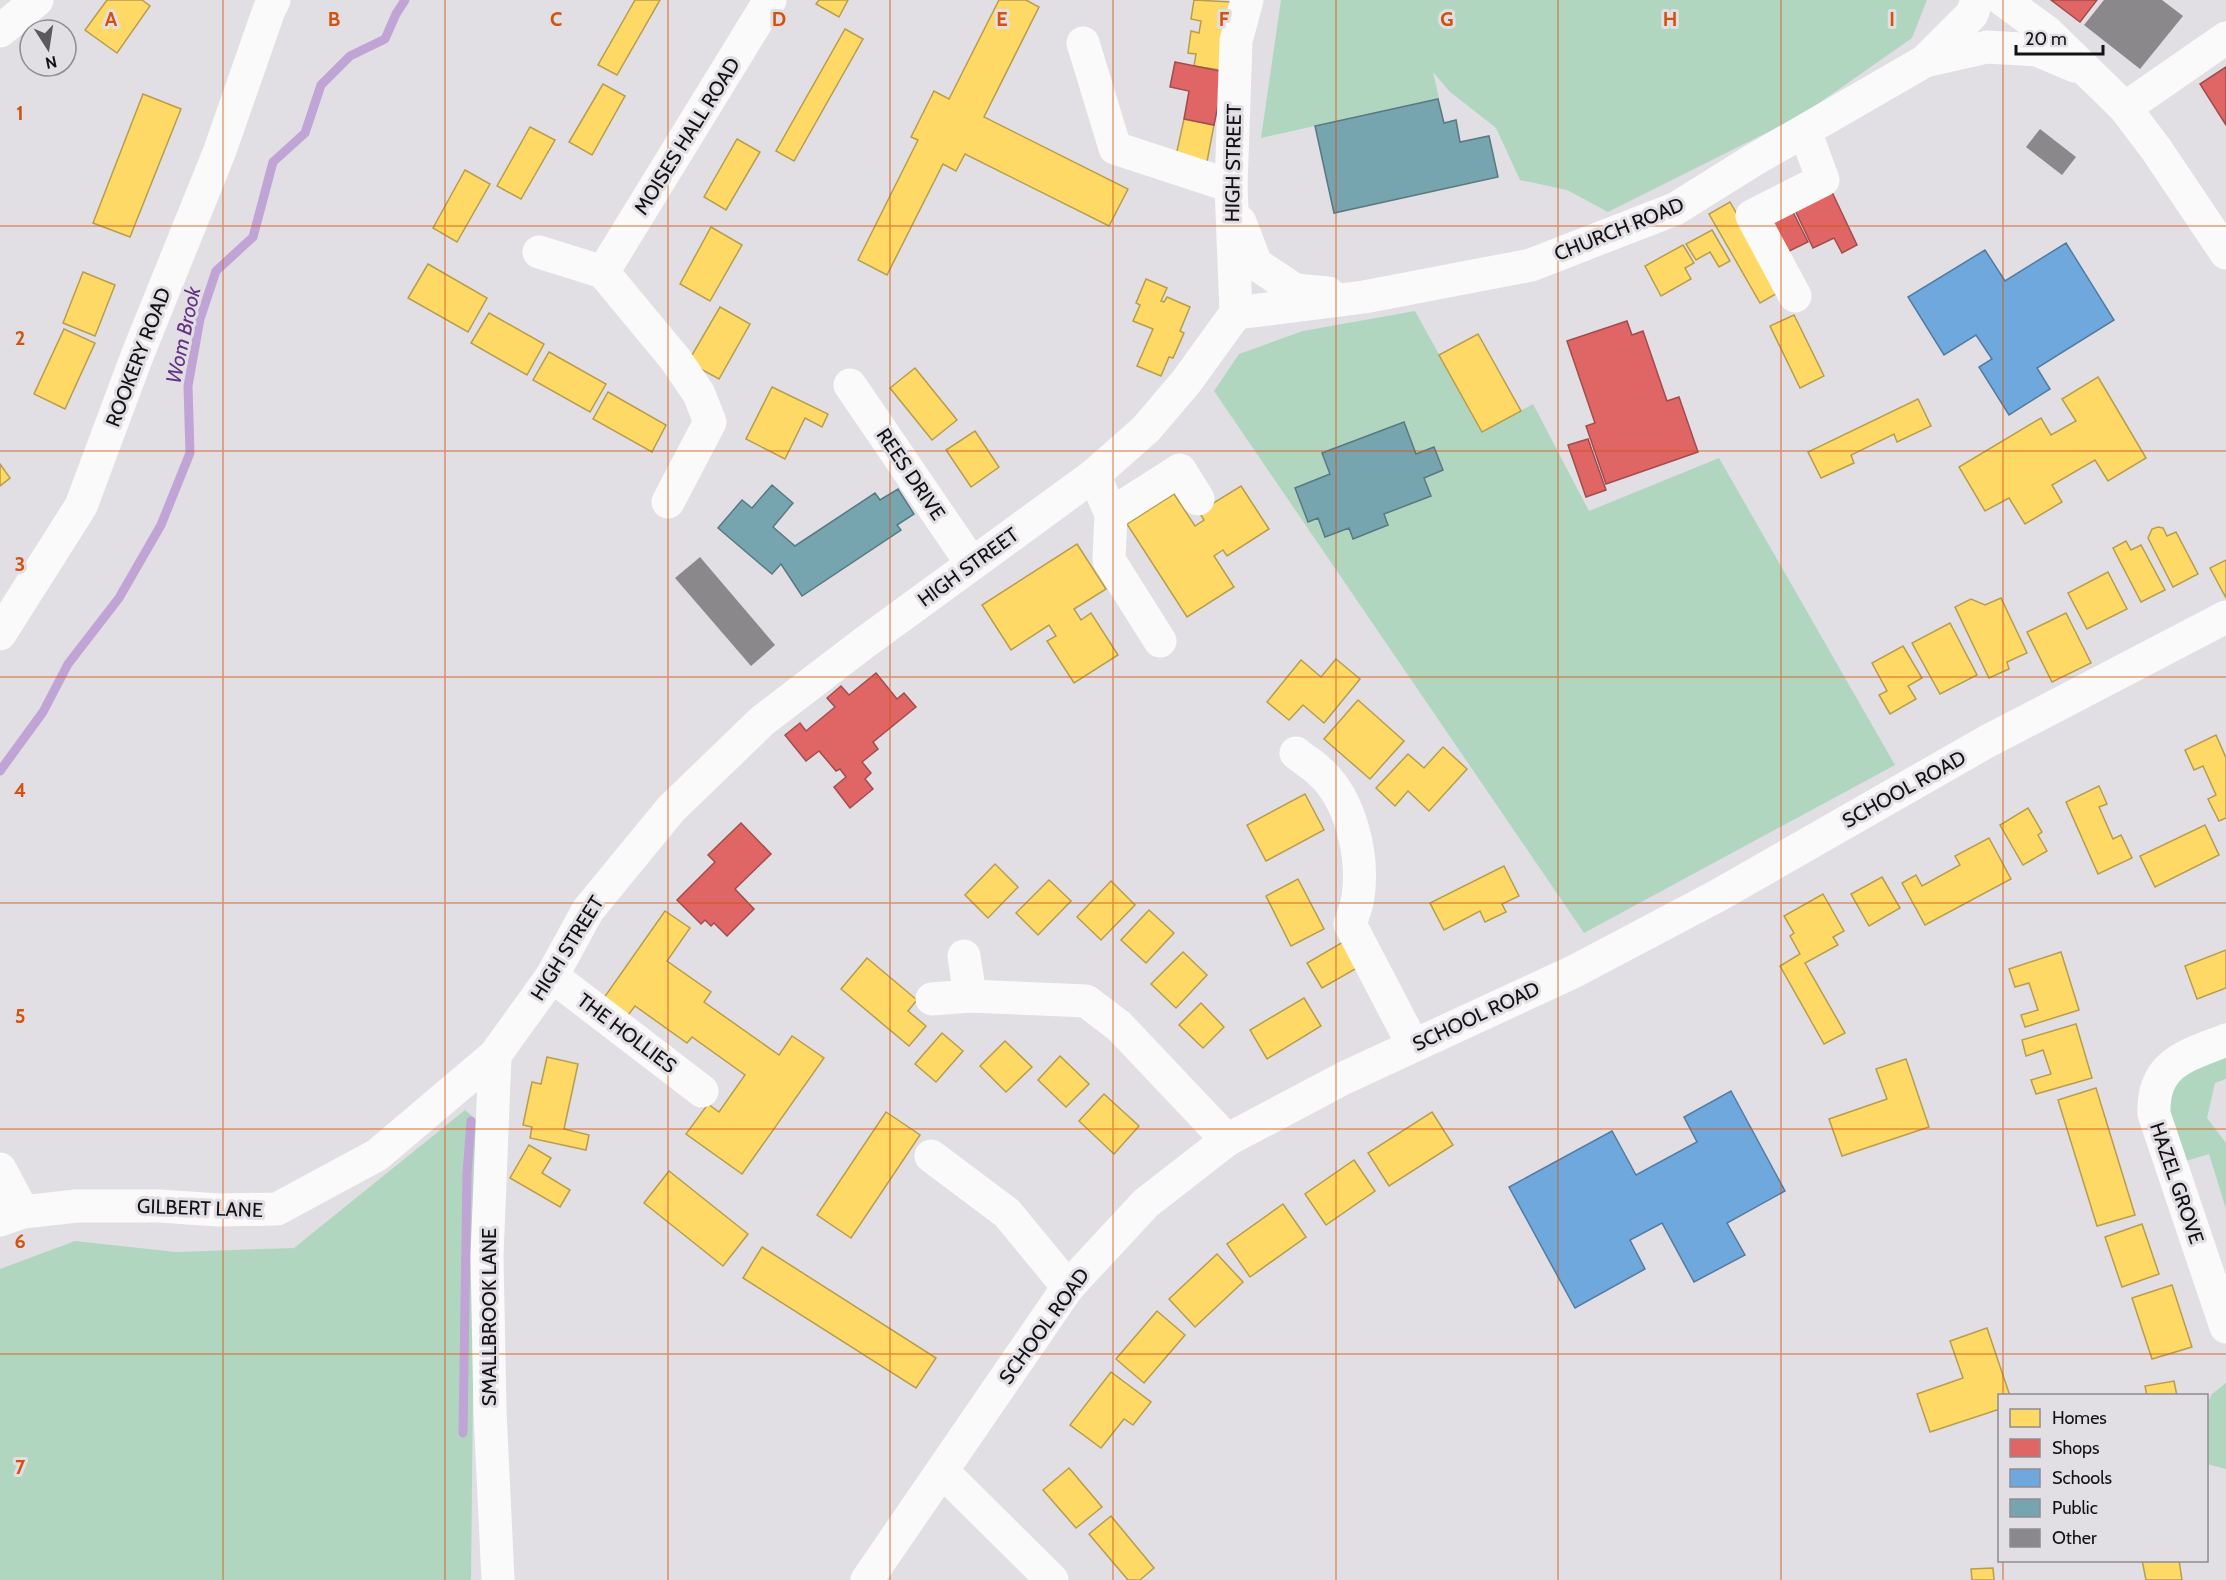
<svg xmlns="http://www.w3.org/2000/svg" width="2226" height="1580" viewBox="0 0 2226 1580" font-family="Cabin,sans-serif">
<rect width="100%" height="100%" fill="#e1dfe3"/>
<g fill="#b1d6c0">
<path d="M 1281,0 L 1927,0 L 1912,38 L 1802,115 L 1608,212 L 1567,190 L 1520,180 L 1496,128 L 1449,91 L 1433,72 L 1439,98 L 1261,138 Z"/>
<path d="M 1415,311 L 1482,432 L 1533,404 L 1589,511 L 1719,458 L 1895,765 L 1584,933 L 1214,391 L 1239,354 L 1303,331 Z"/>
<path d="M 2226,1053 L 2226,1079 L 2215,1083 L 2207,1118 L 2226,1143 L 2226,1209 L 2209,1154 L 2186,1161 L 2169,1123 L 2171,1092 L 2188,1067 Z"/>
<path d="M 465,1110 L 486,1128 L 475,1197 L 471,1580 L 0,1580 L 0,1269 L 75,1241 L 176,1252 L 294,1248 Z"/>
<path d="M 2226,1383 L 2226,1469 L 2207,1464 L 2207,1404 L 2212,1394 Z"/>
</g>
<g fill="#ffd966" stroke="#b89d4d" stroke-width="1.5">
<path d="M 107,0 L 142,0 L 150,6 L 117,53 L 85,30 Z"/>
<path d="M 635,0 L 660,0 L 617,75 L 598,65 Z"/>
<path d="M 819,0 L 848,0 L 839,17 L 816,4 Z"/>
<path d="M 999,0 L 1026,0 L 1039,7 L 984,117 L 1128,189 L 1109,226 L 965,154 L 956,171 L 943,164 L 887,275 L 858,260 L 918,140 L 911,137 L 934,91 L 949,99 Z"/>
<path d="M 1194,0 L 1231,2 L 1220,70 L 1194,66 L 1196,54 L 1188,53 L 1191,31 L 1199,33 L 1201,21 L 1191,19 Z"/>
<path d="M 845,29 L 863,39 L 794,161 L 776,151 Z"/>
<path d="M 603,84 L 625,96 L 592,155 L 569,142 Z"/>
<path d="M 143,94 L 181,109 L 130,237 L 93,223 Z"/>
<path d="M 1184,119 L 1214,125 L 1205,172 L 1174,165 Z"/>
<path d="M 530,127 L 555,140 L 521,199 L 497,186 Z"/>
<path d="M 737,139 L 760,152 L 726,210 L 704,197 Z"/>
<path d="M 465,170 L 490,184 L 457,242 L 433,228 Z"/>
<path d="M 1730,202 L 1781,291 L 1760,303 L 1709,214 Z"/>
<path d="M 711,227 L 742,245 L 710,301 L 680,284 Z"/>
<path d="M 1712,230 L 1730,261 L 1719,267 L 1710,252 L 1696,260 L 1686,244 Z"/>
<path d="M 1683,245 L 1694,263 L 1685,268 L 1691,279 L 1661,296 L 1645,266 Z"/>
<path d="M 428,264 L 487,298 L 468,332 L 408,298 Z"/>
<path d="M 83,272 L 115,285 L 95,336 L 63,323 Z"/>
<path d="M 1146,279 L 1167,288 L 1161,301 L 1164,302 L 1167,297 L 1190,307 L 1180,331 L 1184,333 L 1173,358 L 1169,357 L 1161,376 L 1137,366 L 1153,329 L 1133,321 L 1140,305 L 1136,303 Z"/>
<path d="M 720,307 L 750,324 L 719,379 L 688,362 Z"/>
<path d="M 489,313 L 544,344 L 527,375 L 471,343 Z"/>
<path d="M 1794,315 L 1824,376 L 1800,388 L 1770,326 Z"/>
<path d="M 64,329 L 95,343 L 65,409 L 34,394 Z"/>
<path d="M 1478,334 L 1521,411 L 1482,432 L 1439,355 Z"/>
<path d="M 549,352 L 606,384 L 590,412 L 533,380 Z"/>
<path d="M 915,368 L 957,420 L 932,440 L 890,388 Z"/>
<path d="M 2098,377 L 2146,458 L 2108,481 L 2095,460 L 2052,485 L 2062,502 L 2025,524 L 2009,498 L 1985,511 L 1959,467 L 2041,418 L 2051,435 L 2076,421 L 2062,399 Z"/>
<path d="M 772,387 L 828,414 L 822,427 L 805,418 L 785,459 L 746,439 Z"/>
<path d="M 608,392 L 666,425 L 652,452 L 593,419 Z"/>
<path d="M 1918,399 L 1931,426 L 1897,442 L 1894,434 L 1851,455 L 1854,463 L 1821,478 L 1808,452 Z"/>
<path d="M 975,431 L 999,467 L 971,487 L 946,450 Z"/>
<path d="M 0,464 L 10,478 L 0,486 Z"/>
<path d="M 1241,486 L 1269,529 L 1227,556 L 1223,550 L 1214,556 L 1234,587 L 1187,617 L 1127,524 L 1174,494 L 1195,526 L 1204,520 L 1199,512 Z"/>
<path d="M 2158,527 L 2163,528 L 2167,536 L 2176,532 L 2198,574 L 2173,587 L 2148,538 L 2152,529 Z"/>
<path d="M 2126,541 L 2131,550 L 2141,545 L 2165,590 L 2141,602 L 2113,548 Z"/>
<path d="M 1077,544 L 1106,589 L 1074,609 L 1081,620 L 1091,613 L 1118,655 L 1074,683 L 1047,641 L 1056,636 L 1049,625 L 1011,650 L 982,605 Z"/>
<path d="M 2226,560 L 2226,598 L 2210,568 Z"/>
<path d="M 2108,572 L 2127,609 L 2087,629 L 2068,593 Z"/>
<path d="M 2001,598 L 2027,653 L 2007,662 L 2009,669 L 1989,678 L 1955,607 L 1971,599 L 1985,605 Z"/>
<path d="M 2066,613 L 2091,663 L 2052,682 L 2027,632 Z"/>
<path d="M 1950,623 L 1977,675 L 1940,694 L 1912,643 Z"/>
<path d="M 1903,646 L 1922,678 L 1908,686 L 1916,699 L 1890,714 L 1879,695 L 1887,691 L 1872,663 Z"/>
<path d="M 1336,659 L 1360,679 L 1324,723 L 1303,705 L 1289,720 L 1267,702 L 1301,660 L 1321,677 Z"/>
<path d="M 1358,700 L 1404,741 L 1370,779 L 1324,739 Z"/>
<path d="M 2216,735 L 2226,758 L 2226,818 L 2219,821 L 2208,799 L 2216,795 L 2203,766 L 2194,770 L 2185,750 Z"/>
<path d="M 1443,747 L 1467,769 L 1429,811 L 1408,791 L 1395,806 L 1376,788 L 1408,754 L 1424,768 Z"/>
<path d="M 2099,786 L 2107,804 L 2099,807 L 2113,839 L 2121,835 L 2132,858 L 2098,874 L 2066,802 Z"/>
<path d="M 1305,794 L 1324,830 L 1266,861 L 1247,825 Z"/>
<path d="M 2028,808 L 2042,832 L 2038,835 L 2047,851 L 2023,865 L 2000,825 Z"/>
<path d="M 2205,825 L 2219,855 L 2155,887 L 2140,856 Z"/>
<path d="M 1989,838 L 2011,879 L 1925,925 L 1902,883 L 1916,875 L 1922,886 L 1960,865 L 1955,856 Z"/>
<path d="M 995,864 L 1018,887 L 988,918 L 965,895 Z"/>
<path d="M 1504,866 L 1519,896 L 1502,904 L 1506,912 L 1485,922 L 1480,911 L 1444,930 L 1430,903 Z"/>
<path d="M 1882,877 L 1900,908 L 1869,926 L 1851,894 Z"/>
<path d="M 1298,879 L 1324,929 L 1291,946 L 1266,896 Z"/>
<path d="M 1049,880 L 1071,901 L 1038,935 L 1016,913 Z"/>
<path d="M 1111,881 L 1135,905 L 1101,940 L 1077,917 Z"/>
<path d="M 1823,894 L 1844,931 L 1833,937 L 1838,945 L 1805,963 L 1845,1033 L 1824,1044 L 1780,966 L 1800,954 L 1790,936 L 1794,933 L 1784,916 Z"/>
<path d="M 1149,910 L 1174,933 L 1146,963 L 1121,940 Z"/>
<path d="M 665,911 L 690,928 L 667,961 L 711,992 L 704,1002 L 779,1055 L 792,1036 L 824,1058 L 742,1174 L 686,1134 L 708,1104 L 719,1112 L 745,1075 L 692,1037 L 687,1043 L 635,1006 L 625,1019 L 601,1002 Z"/>
<path d="M 1350,938 L 1364,964 L 1322,988 L 1307,963 Z"/>
<path d="M 2226,950 L 2226,988 L 2197,999 L 2185,966 Z"/>
<path d="M 1183,952 L 1207,975 L 1176,1008 L 1151,984 Z"/>
<path d="M 2061,952 L 2079,1010 L 2025,1027 L 2021,1015 L 2038,1010 L 2029,983 L 2015,987 L 2009,969 Z"/>
<path d="M 867,958 L 917,1000 L 908,1011 L 926,1026 L 909,1046 L 841,989 Z"/>
<path d="M 1304,998 L 1321,1026 L 1267,1059 L 1250,1030 Z"/>
<path d="M 1201,1003 L 1224,1027 L 1203,1048 L 1179,1025 Z"/>
<path d="M 2076,1024 L 2092,1078 L 2036,1094 L 2031,1080 L 2051,1074 L 2043,1050 L 2026,1056 L 2022,1040 Z"/>
<path d="M 942,1033 L 963,1051 L 936,1082 L 915,1064 Z"/>
<path d="M 1005,1041 L 1032,1067 L 1006,1092 L 980,1066 Z"/>
<path d="M 1060,1056 L 1089,1084 L 1066,1107 L 1038,1080 Z"/>
<path d="M 547,1057 L 578,1064 L 564,1129 L 589,1135 L 586,1150 L 530,1138 L 532,1127 L 523,1125 L 532,1082 L 541,1084 Z"/>
<path d="M 1906,1059 L 1929,1127 L 1842,1156 L 1829,1119 L 1887,1099 L 1876,1069 Z"/>
<path d="M 2096,1088 L 2135,1215 L 2097,1226 L 2058,1100 Z"/>
<path d="M 1104,1094 L 1139,1126 L 1114,1154 L 1079,1121 Z"/>
<path d="M 886,1112 L 920,1135 L 851,1238 L 817,1215 Z"/>
<path d="M 1432,1112 L 1453,1145 L 1389,1186 L 1368,1153 Z"/>
<path d="M 529,1145 L 551,1158 L 542,1173 L 570,1190 L 560,1207 L 510,1178 Z"/>
<path d="M 1354,1160 L 1375,1191 L 1326,1225 L 1305,1194 Z"/>
<path d="M 669,1171 L 748,1234 L 723,1266 L 644,1203 Z"/>
<path d="M 1283,1204 L 1306,1237 L 1250,1277 L 1227,1244 Z"/>
<path d="M 2142,1224 L 2159,1274 L 2122,1287 L 2105,1237 Z"/>
<path d="M 762,1247 L 936,1358 L 916,1388 L 743,1278 Z"/>
<path d="M 1217,1254 L 1243,1282 L 1195,1327 L 1169,1299 Z"/>
<path d="M 2172,1285 L 2192,1347 L 2152,1359 L 2132,1298 Z"/>
<path d="M 1157,1311 L 1185,1335 L 1144,1383 L 1116,1359 Z"/>
<path d="M 1987,1328 L 2010,1396 L 2000,1396 L 2000,1409 L 1930,1432 L 1917,1394 L 1963,1378 L 1950,1341 Z"/>
<path d="M 1111,1372 L 1151,1402 L 1133,1425 L 1124,1419 L 1101,1448 L 1070,1425 Z"/>
<path d="M 2174,1381 L 2177,1396 L 2147,1396 L 2145,1386 Z"/>
<path d="M 1069,1468 L 1102,1507 L 1076,1528 L 1043,1490 Z"/>
<path d="M 1111,1516 L 1154,1568 L 1140,1580 L 1128,1580 L 1089,1534 Z"/>
<path d="M 2142,1560 L 2179,1560 L 2182,1580 L 2146,1580 Z"/>
<path d="M 1993,1568 L 1994,1580 L 1972,1580 L 1971,1569 Z"/>
</g>
<g fill="#e06666" stroke="#a24c4d" stroke-width="1.5">
<path d="M 2051,0 L 2097,0 L 2080,22 Z"/>
<path d="M 1175,62 L 1225,72 L 1214,125 L 1184,119 L 1189,91 L 1170,87 Z"/>
<path d="M 2226,67 L 2226,125 L 2200,84 Z"/>
<path d="M 1831,190 L 1857,245 L 1842,253 L 1834,238 L 1813,248 L 1794,208 Z"/>
<path d="M 1790,206 L 1808,242 L 1779,256 L 1762,220 Z"/>
<path d="M 1627,321 L 1632,335 L 1643,331 L 1667,401 L 1679,397 L 1698,452 L 1606,484 L 1586,426 L 1595,423 L 1567,341 Z"/>
<path d="M 1588,439 L 1606,490 L 1586,497 L 1568,445 Z"/>
<path d="M 876,673 L 897,699 L 904,693 L 916,707 L 873,742 L 878,749 L 862,762 L 871,773 L 865,779 L 873,789 L 850,808 L 834,787 L 846,777 L 840,769 L 836,771 L 819,751 L 806,761 L 785,735 L 800,723 L 806,731 L 835,707 L 827,698 L 841,686 L 849,695 Z"/>
<path d="M 741,823 L 771,854 L 735,889 L 754,909 L 727,936 L 714,923 L 711,926 L 705,920 L 701,924 L 677,900 L 715,862 L 708,855 Z"/>
</g>
<g fill="#6fa8dc" stroke="#537ba0" stroke-width="1.5">
<path d="M 2066,243 L 2114,320 L 2037,368 L 2050,389 L 2009,415 L 1979,367 L 1992,359 L 1976,335 L 1944,355 L 1908,297 L 1985,250 L 2005,281 Z"/>
<path d="M 1731,1091 L 1785,1191 L 1727,1223 L 1745,1255 L 1694,1282 L 1662,1223 L 1630,1240 L 1645,1269 L 1575,1308 L 1509,1187 L 1612,1131 L 1636,1175 L 1697,1142 L 1684,1117 Z"/>
</g>
<g fill="#76a5af" stroke="#587980" stroke-width="1.5">
<path d="M 1438,99 L 1444,123 L 1456,120 L 1460,142 L 1489,136 L 1498,177 L 1334,213 L 1315,126 Z"/>
<path d="M 1404,422 L 1416,454 L 1434,447 L 1443,470 L 1424,478 L 1431,496 L 1384,514 L 1388,525 L 1353,539 L 1349,528 L 1325,537 L 1318,518 L 1308,522 L 1295,488 L 1330,474 L 1322,453 Z"/>
<path d="M 772,485 L 793,503 L 773,527 L 795,546 L 875,493 L 880,500 L 898,489 L 914,514 L 897,525 L 901,530 L 802,596 L 781,564 L 772,574 L 718,528 L 742,500 L 752,508 Z"/>
</g>
<g fill="none" stroke-linecap="round" stroke-linejoin="round">
<g stroke="#c1a4d6" stroke-width="9">
<path d="M 0,771 L 43,712 L 68,664 L 119,598 L 161,525 L 190,453 L 188,386 L 200,319 L 216,271 L 253,237 L 273,162 L 305,133 L 321,85 L 350,56 L 385,39 L 396,14 L 405,0"/>
<path d="M 463,1433 L 467,1173 L 471,1121"/>
</g>
</g>
<g fill="#8a888a">
<path d="M 2104,0 L 2162,0 L 2183,16 L 2140,69 L 2084,25 Z"/>
<path d="M 2040,129 L 2076,157 L 2062,175 L 2026,147 Z"/>
<path d="M 700,557 L 775,645 L 751,666 L 675,578 Z"/>
</g>
<g fill="none" stroke-linecap="round" stroke-linejoin="round">
<g stroke="#fafafb" stroke-width="33">
<path d="M 2003,0 L 2047,32 L 2125,108 L 2156,149 L 2226,253"/>
<path d="M 0,31 L 37,0"/>
<path d="M 1083,43 L 1115,148 L 1231,186"/>
<path d="M 1925,61 L 1987,47 L 2037,50 L 2075,66"/>
<path d="M 2125,108 L 2226,38"/>
<path d="M 1240,222 L 1256,264 L 1295,290 L 1328,293"/>
<path d="M 539,252 L 603,272 L 676,360 L 699,394 L 710,422 L 668,502"/>
<path d="M 603,272 L 770,0"/>
<path d="M 1795,296 L 1752,216 L 1823,180 L 1805,131"/>
<path d="M 1236,313 L 1364,297 L 1531,265 L 1675,209 L 1752,161 L 1925,61 L 1972,14 L 1977,0"/>
<path d="M 850,385 L 972,564"/>
<path d="M 1094,475 L 1111,514 L 1109,560 L 1160,641"/>
<path d="M 1111,514 L 1180,470 L 1198,499"/>
<path d="M 0,634 L 81,506 L 137,356 L 219,153 L 269,10 L 274,0"/>
<path d="M 1296,753 C 1303,759 1312,764 1318,770 C 1351,798 1364,856 1358,897 C 1357,906 1353,915 1350,924 L 1413,1045"/>
<path d="M 964,956 L 970,996"/>
<path d="M 552,976 L 702,1091"/>
<path d="M 932,999 L 970,996 L 1086,1001 L 1119,1026 L 1227,1140"/>
<path d="M 2226,1040 C 2186,1056 2152,1063 2154,1114 L 2226,1327"/>
<path d="M 495,1055 L 487,1256 L 490,1411 L 498,1580"/>
<path d="M 931,1156 L 1007,1213 L 1068,1287"/>
<path d="M 0,1169 L 23,1212"/>
<path d="M 0,1220 L 23,1212 L 76,1206 L 159,1206 L 219,1210 L 277,1209 L 377,1155 L 495,1055 L 552,976 L 588,910 L 671,809 L 762,721 L 864,643 L 1094,475 L 1146,429 L 1186,382 L 1236,313 L 1231,186 L 1236,41 L 1247,0"/>
<path d="M 942,1471 L 1052,1580"/>
<path d="M 867,1580 L 1068,1287 L 1146,1203 L 1227,1140 L 1344,1078 L 1573,972 L 1717,896 L 1986,742 L 2226,617"/>
</g>
</g>
<path fill="none" stroke="#d3520d" stroke-width="1.5" stroke-opacity="0.55" d="M 223,0 L 223,1580M 445,0 L 445,1580M 668,0 L 668,1580M 890,0 L 890,1580M 1113,0 L 1113,1580M 1336,0 L 1336,1580M 1558,0 L 1558,1580M 1781,0 L 1781,1580M 2003,0 L 2003,1396M 0,226 L 2226,226M 0,451 L 2226,451M 0,677 L 2226,677M 0,903 L 2226,903M 0,1129 L 2226,1129M 0,1354 L 2226,1354M 2003,1560 L 2003,1580"/>
<g text-anchor="middle" dominant-baseline="central" stroke-width="6" stroke-linejoin="round" paint-order="stroke">
<g font-size="20" fill="#131114" stroke="#e1dee4">
<text transform="translate(687 136) rotate(-58)">MOISES HALL ROAD</text>
<text transform="translate(1233 163) rotate(-89)">HIGH STREET</text>
<text transform="translate(1619 229) rotate(-22)">CHURCH ROAD</text>
<text transform="translate(138 357) rotate(-69)">ROOKERY ROAD</text>
<text transform="translate(911 474) rotate(56)">REES DRIVE</text>
<text transform="translate(968 567) rotate(-36)">HIGH STREET</text>
<text transform="translate(1904 789) rotate(-29)">SCHOOL ROAD</text>
<text transform="translate(567 948) rotate(-58)">HIGH STREET</text>
<text transform="translate(1476 1016) rotate(-25)">SCHOOL ROAD</text>
<text transform="translate(627 1033) rotate(37)">THE HOLLIES</text>
<text transform="translate(2177 1183) rotate(71)">HAZEL GROVE</text>
<text transform="translate(200 1208) rotate(2)">GILBERT LANE</text>
<text transform="translate(489 1317) rotate(-90)">SMALLBROOK LANE</text>
<text transform="translate(1044 1326) rotate(-54)">SCHOOL ROAD</text>
</g>
<g font-size="21" font-style="italic" fill="#643184" stroke="#e1dee4">
<text transform="translate(183 335) rotate(-78)">Wom Brook</text>
</g>
</g>
<g font-size="20" text-anchor="middle" font-weight="bold" fill="#d3520d" stroke="#e1dee4" stroke-width="6" stroke-linejoin="round" paint-order="stroke">
<text x="111" y="26">A</text>
<text x="334" y="26">B</text>
<text x="556" y="26">C</text>
<text x="779" y="26">D</text>
<text x="1002" y="26">E</text>
<text x="1224" y="26">F</text>
<text x="1447" y="26">G</text>
<text x="1670" y="26">H</text>
<text x="1892" y="26">I</text>
<text x="20" y="120">1</text>
<text x="20" y="345">2</text>
<text x="20" y="571">3</text>
<text x="20" y="797">4</text>
<text x="20" y="1023">5</text>
<text x="20" y="1248">6</text>
<text x="20" y="1474">7</text>
</g>
<rect x="1998" y="1394" width="210" height="168" fill="#e1dee4" stroke="#8f8c91" stroke-width="1.5"/>
<rect x="2010" y="1409" width="30" height="18" fill="#ffd966" stroke="#8f8c91" stroke-width="1.5"/>
<text x="2052" y="1424" font-size="18" fill="#131114">Homes</text>
<rect x="2010" y="1439" width="30" height="18" fill="#e06666" stroke="#8f8c91" stroke-width="1.5"/>
<text x="2052" y="1454" font-size="18" fill="#131114">Shops</text>
<rect x="2010" y="1469" width="30" height="18" fill="#6fa8dc" stroke="#8f8c91" stroke-width="1.5"/>
<text x="2052" y="1484" font-size="18" fill="#131114">Schools</text>
<rect x="2010" y="1499" width="30" height="18" fill="#76a5af" stroke="#8f8c91" stroke-width="1.5"/>
<text x="2052" y="1514" font-size="18" fill="#131114">Public</text>
<rect x="2010" y="1529" width="30" height="18" fill="#8a888a" stroke="#8f8c91" stroke-width="1.5"/>
<text x="2052" y="1544" font-size="18" fill="#131114">Other</text>
<g transform="translate(48 48) rotate(168)"><circle r="28" fill="#e1dee4" stroke="#8f8c91" stroke-width="1.5"/>
<path d="M0-4.5L10 22L0 15L-10 22Z" fill="#5b595c"/>
<text y="-9" font-size="16" font-weight="bold" text-anchor="middle" fill="#131114">N</text>
</g>
<path d="M2016 45v9h87v-9" fill="none" stroke="#131114" stroke-width="3"/>
<text x="2025" y="45" font-size="18" fill="#131114" stroke="#e1dee4" stroke-width="4.5" paint-order="stroke">20 m</text>
</svg>
